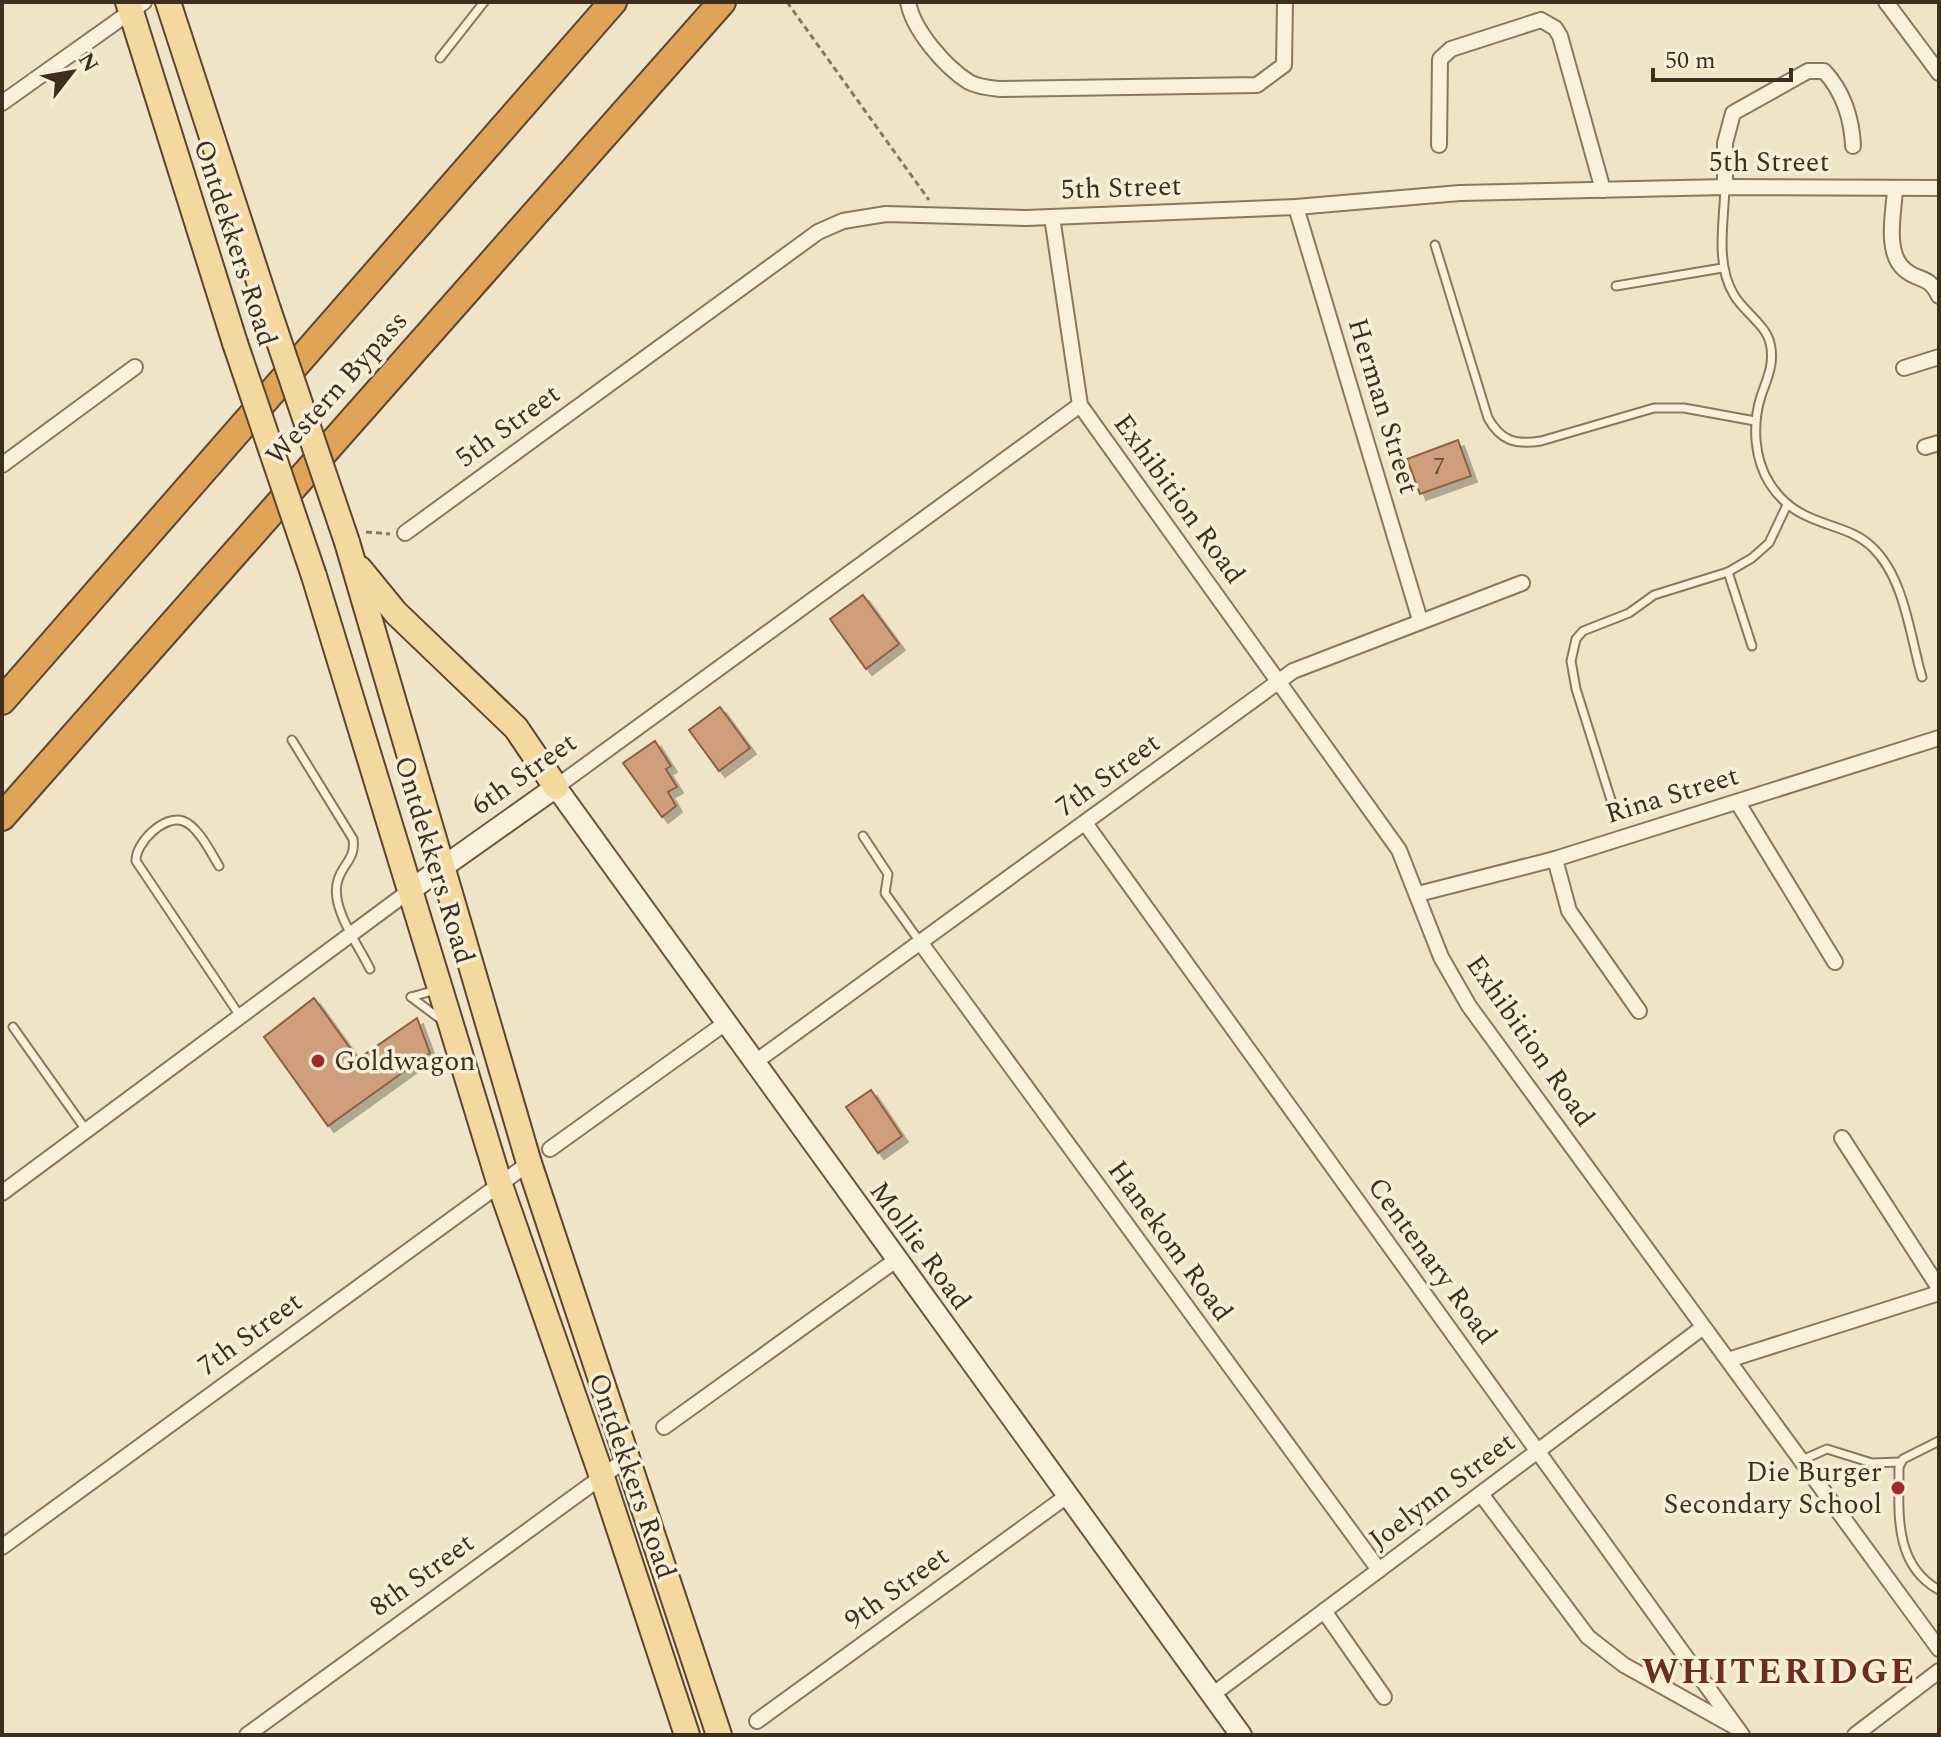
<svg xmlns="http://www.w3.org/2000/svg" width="1941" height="1737" viewBox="0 0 1941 1737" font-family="Spectral,serif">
<defs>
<filter id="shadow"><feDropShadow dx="6" dy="6" stdDeviation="0" flood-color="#0004"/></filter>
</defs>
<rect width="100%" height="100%" fill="#f0e4c8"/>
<g fill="#cf9f7d" stroke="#8d5f41" stroke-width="2" filter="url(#shadow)">
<path d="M 1458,440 L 1471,476 L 1420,494 L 1407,459 Z"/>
<path d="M 863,595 L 899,644 L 866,669 L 830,619 Z"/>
<path d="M 720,707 L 750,748 L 719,771 L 689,730 Z"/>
<path d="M 655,741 L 671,766 L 666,769 L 677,787 L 668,792 L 676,806 L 662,817 L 623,763 Z"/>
<path d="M 314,998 L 358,1059 L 417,1018 L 430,1053 L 328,1126 L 264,1037 Z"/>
<path d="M 871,1090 L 902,1136 L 878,1153 L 846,1107 Z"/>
</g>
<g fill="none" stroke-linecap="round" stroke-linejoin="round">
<g stroke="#8d765c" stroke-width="11">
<g id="service">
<path d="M 440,58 L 484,2"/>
<path d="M 1725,187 C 1724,222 1715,264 1734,295 C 1743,311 1766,325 1770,343 C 1775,363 1767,379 1761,396 C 1752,425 1754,459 1770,484 C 1800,530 1843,519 1872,547 C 1905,578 1910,637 1922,677"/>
<path d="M 1435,245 L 1488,418 C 1501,441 1515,445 1541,441 L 1654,408 L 1684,408 L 1755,421"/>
<path d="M 1616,286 L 1722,268"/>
<path d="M 1728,572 L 1752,646"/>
<path d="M 292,740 L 353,839 C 356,859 343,863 338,880 C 329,906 358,944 370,969"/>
<path d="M 1611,800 L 1576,689 L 1571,661 L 1576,639 L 1583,631 L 1629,613 L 1654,595 L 1728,572 L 1752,558 L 1769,543 L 1787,505"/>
<path d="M 863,836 L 888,874 L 885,893 L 920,942"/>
<path d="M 219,866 C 211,853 198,826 183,821 C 165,814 135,843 136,861 L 240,1016"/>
<path d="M 411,997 L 443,1021"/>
<path d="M 411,997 L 436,990"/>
<path d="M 13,1027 L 86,1130"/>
<path d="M 1939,1441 L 1903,1459 L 1899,1467 C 1899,1512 1893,1564 1939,1590"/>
<path d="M 1802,1460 L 1827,1449 L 1872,1463 L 1900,1462"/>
</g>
</g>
<g stroke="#8d765c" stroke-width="18">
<g id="minor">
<path d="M 908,2 C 913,30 945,67 969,82 C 978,87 990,88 1000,89 L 1257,85 L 1284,65 L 1285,2"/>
<path d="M 1886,2 L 1939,73"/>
<path d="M 2,103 L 144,2"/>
<path d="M 1439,145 L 1440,59 L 1451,49 L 1541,20 L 1555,28 L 1560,36 L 1603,190"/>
<path d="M 1725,187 L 1725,143 L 1733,113 L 1808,71 L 1824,71 C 1843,91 1852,119 1853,146"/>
<path d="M 1895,189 C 1894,212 1884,253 1905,270 C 1919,282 1928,274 1939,296"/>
<path d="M 1296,207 L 1420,620"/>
<path d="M 1052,217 L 1080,405 L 1399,850 L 1441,957 L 1469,1006 L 1939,1649"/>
<path d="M 1904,368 L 1939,357"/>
<path d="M 1925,447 L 1939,443"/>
<path d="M 2,465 L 135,367"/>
<path d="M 405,533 L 818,232 L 843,221 L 886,214 L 1026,218 L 1296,207 L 1460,193 L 1725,187 L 1939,188"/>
<path d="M 556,787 L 1080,405"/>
<path d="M 1738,803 L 1835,962"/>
<path d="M 1085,823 L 1742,1735"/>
<path d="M 1555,859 L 1569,911 L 1639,1011"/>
<path d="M 1418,894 L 1555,859 L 1939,738"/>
<path d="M 920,942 L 1379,1570"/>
<path d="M 754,1063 L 1293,671 L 1522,583"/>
<path d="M 1842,1138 L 1939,1288"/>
<path d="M 550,1149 L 724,1024"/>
<path d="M 2,1193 L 412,889"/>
<path d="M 1728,1360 L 1939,1293"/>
<path d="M 664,1427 L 896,1260"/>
<path d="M 1481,1494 L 1588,1637 L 1624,1665 L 1735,1727"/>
<path d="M 2,1547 L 529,1163"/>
<path d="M 1324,1611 L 1384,1697"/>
<path d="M 1212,1695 L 1702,1328"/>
<path d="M 757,1721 L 1067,1496"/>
<path d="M 247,1735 L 629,1457"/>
<path d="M 1855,1735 L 1939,1671"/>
</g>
</g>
<g stroke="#6f573f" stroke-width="24">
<path id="secondary" d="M 412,889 L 556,787 L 1241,1735"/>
</g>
<g stroke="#5b4430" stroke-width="28">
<g id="primary">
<path d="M 128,2 L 235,343"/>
<path d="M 168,2 L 268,309"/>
<path d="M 347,542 L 529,1163 L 719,1735"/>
<path d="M 360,569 L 396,613 L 516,728 L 556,787"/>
<path d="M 314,576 L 500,1185 L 602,1477 L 687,1735"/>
</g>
</g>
<g stroke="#5b4430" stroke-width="30">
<g id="motorway">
<path d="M 2,701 L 613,2"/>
<path d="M 2,817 L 722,2"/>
</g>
</g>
<g stroke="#8d765c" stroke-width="3" stroke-dasharray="6 4" stroke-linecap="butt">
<path d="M 787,2 L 929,200"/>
<path d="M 366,532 L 390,534"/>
</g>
<use href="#service" stroke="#faf1dc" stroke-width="7"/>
<use href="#minor" stroke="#faf1dc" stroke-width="14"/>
<use href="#secondary" stroke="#faf1dc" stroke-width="20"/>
<use href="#primary" stroke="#f3d9a0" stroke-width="24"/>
<use href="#motorway" stroke="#e0a458" stroke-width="26"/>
<g stroke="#5b4430" stroke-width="28" stroke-linecap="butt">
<g id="primary-bridge">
<path d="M 268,309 L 347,542"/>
<path d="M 235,343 L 314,576"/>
</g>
</g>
<use href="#primary-bridge" stroke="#f3d9a0" stroke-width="24"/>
</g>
<g fill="#9e2a2b" stroke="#f7eed8" stroke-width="3">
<circle cx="318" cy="1061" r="8"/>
<circle cx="1898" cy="1488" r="8"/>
</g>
<g text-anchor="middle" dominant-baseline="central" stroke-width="7" stroke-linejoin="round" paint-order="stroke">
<g font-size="24" fill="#624a37">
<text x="1439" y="467">7</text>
</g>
<g font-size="28" fill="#3d2e20" stroke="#f7eed8">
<text x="1769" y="162">5th Street</text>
<text transform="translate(1121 188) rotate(-2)">5th Street</text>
<text transform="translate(235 243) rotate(72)">Ontdekkers Road</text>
<text transform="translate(337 388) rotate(-48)">Western Bypass</text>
<text transform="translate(1383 406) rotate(73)">Herman Street</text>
<text transform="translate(508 426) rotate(-36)">5th Street</text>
<text transform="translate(1179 499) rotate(54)">Exhibition Road</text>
<text transform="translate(524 774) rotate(-35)">6th Street</text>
<text transform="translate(1108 775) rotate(-36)">7th Street</text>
<text transform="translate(1672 795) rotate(-17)">Rina Street</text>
<text transform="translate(434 860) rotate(73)">Ontdekkers Road</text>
<text transform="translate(1530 1041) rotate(55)">Exhibition Road</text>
<text transform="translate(1170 1241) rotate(54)">Hanekom Road</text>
<text transform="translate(920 1246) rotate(54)">Mollie Road</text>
<text transform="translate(1432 1261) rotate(54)">Centenary Road</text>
<text transform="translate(250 1334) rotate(-36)">7th Street</text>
<text transform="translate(632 1476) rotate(71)">Ontdekkers Road</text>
<text transform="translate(1442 1491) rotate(-37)">Joelynn Street</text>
<text transform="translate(422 1575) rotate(-36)">8th Street</text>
<text transform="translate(897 1588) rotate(-36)">9th Street</text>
</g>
<g font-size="28" fill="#3d2e20" stroke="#f7eed8" text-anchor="start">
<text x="334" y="1061">Goldwagon</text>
<text x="1882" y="1472" text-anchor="end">Die Burger<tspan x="1882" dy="32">Secondary School</tspan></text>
</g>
<g font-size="36" font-weight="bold" letter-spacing="2" fill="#6b2e1e" stroke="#f7eed8">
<text x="1779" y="1672">WHITERIDGE</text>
</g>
</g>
<rect width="1941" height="1737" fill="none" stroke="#3d2e20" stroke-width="8"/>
<g transform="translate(72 72) rotate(59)" stroke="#f7eed8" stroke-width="6" paint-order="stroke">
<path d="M0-6L14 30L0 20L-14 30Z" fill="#3d2e20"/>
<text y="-12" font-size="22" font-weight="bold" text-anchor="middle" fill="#3d2e20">N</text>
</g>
<path d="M1653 68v12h138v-12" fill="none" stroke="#3d2e20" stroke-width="4"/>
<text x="1665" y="68" font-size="24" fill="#3d2e20" stroke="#f7eed8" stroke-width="6" paint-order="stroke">50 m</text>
</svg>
